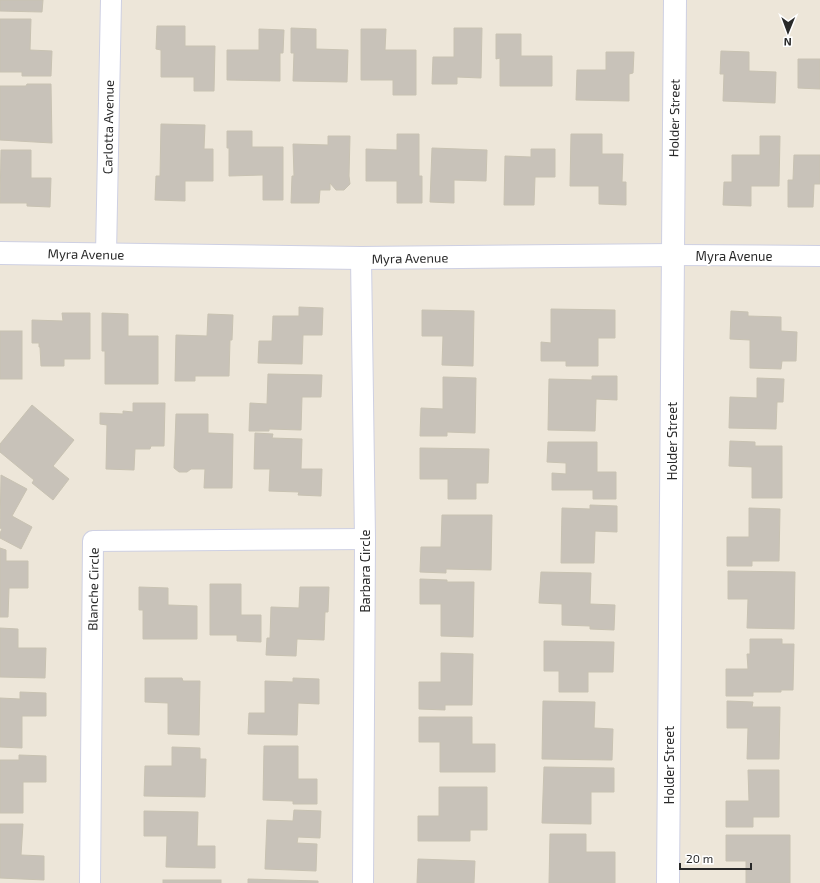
<svg xmlns="http://www.w3.org/2000/svg" width="820" height="883" viewBox="0 0 820 883" font-family="'Exo 2',sans-serif">
<rect width="100%" height="100%" fill="#ede6d9"/>
<g fill="#c8c2b9" stroke="#c8c2b2">
<path d="M 0,0 L 43,0 L 42,12 L 0,11 Z"/>
<path d="M 0,19 L 31,19 L 30,50 L 52,51 L 51,76 L 22,76 L 22,72 L 0,72 Z"/>
<path d="M 157,26 L 185,26 L 185,46 L 215,46 L 214,91 L 194,91 L 194,77 L 161,77 L 161,50 L 156,49 Z"/>
<path d="M 291,28 L 316,29 L 316,49 L 348,50 L 347,82 L 293,81 L 294,53 L 291,53 Z"/>
<path d="M 454,28 L 482,28 L 481,78 L 457,77 L 457,84 L 432,84 L 433,57 L 454,57 Z"/>
<path d="M 259,29 L 284,30 L 283,53 L 280,53 L 280,81 L 227,80 L 227,50 L 259,50 Z"/>
<path d="M 361,29 L 386,29 L 385,50 L 416,50 L 416,95 L 393,95 L 393,80 L 361,80 Z"/>
<path d="M 496,34 L 521,34 L 521,56 L 552,56 L 552,86 L 500,86 L 500,58 L 496,59 Z"/>
<path d="M 721,51 L 749,52 L 749,71 L 776,72 L 775,103 L 723,101 L 724,74 L 720,74 Z"/>
<path d="M 606,52 L 634,52 L 633,73 L 629,74 L 629,101 L 576,100 L 577,70 L 606,70 Z"/>
<path d="M 798,59 L 820,59 L 820,89 L 798,88 Z"/>
<path d="M 27,84 L 51,84 L 52,143 L 0,140 L 0,86 L 26,86 Z"/>
<path d="M 161,124 L 205,125 L 204,149 L 213,149 L 213,181 L 185,181 L 185,201 L 155,200 L 156,176 L 160,176 Z"/>
<path d="M 227,131 L 252,131 L 252,147 L 283,147 L 283,200 L 263,200 L 263,175 L 229,176 L 229,148 L 227,148 Z"/>
<path d="M 397,134 L 419,134 L 419,176 L 422,176 L 422,203 L 397,203 L 397,181 L 366,181 L 366,149 L 397,150 Z"/>
<path d="M 571,134 L 602,134 L 602,154 L 623,154 L 622,182 L 626,182 L 626,205 L 599,204 L 599,186 L 570,186 Z"/>
<path d="M 328,136 L 350,136 L 349,176 L 350,184 L 344,190 L 336,190 L 330,183 L 330,190 L 320,190 L 319,203 L 291,203 L 292,176 L 294,176 L 293,144 L 328,145 Z"/>
<path d="M 760,136 L 780,136 L 779,186 L 751,186 L 751,206 L 723,205 L 724,182 L 732,182 L 732,155 L 760,155 Z"/>
<path d="M 432,148 L 487,150 L 486,181 L 454,180 L 454,203 L 430,202 Z"/>
<path d="M 531,149 L 555,149 L 555,177 L 535,177 L 534,205 L 504,205 L 505,156 L 531,157 Z"/>
<path d="M 1,150 L 31,150 L 31,178 L 51,178 L 50,207 L 27,206 L 27,203 L 0,203 Z"/>
<path d="M 794,155 L 820,155 L 820,184 L 814,184 L 813,207 L 788,207 L 788,180 L 793,180 Z"/>
<path d="M 299,307 L 323,308 L 322,335 L 303,335 L 302,364 L 258,363 L 259,341 L 272,341 L 273,316 L 299,316 Z"/>
<path d="M 551,309 L 615,310 L 615,338 L 598,338 L 598,366 L 566,366 L 566,361 L 541,361 L 541,342 L 551,343 Z"/>
<path d="M 422,310 L 474,311 L 473,366 L 442,365 L 443,336 L 422,336 Z"/>
<path d="M 731,311 L 748,312 L 748,316 L 781,317 L 781,331 L 797,332 L 796,361 L 782,361 L 781,369 L 750,368 L 750,340 L 730,339 Z"/>
<path d="M 62,313 L 90,313 L 90,359 L 64,359 L 64,366 L 41,366 L 40,347 L 39,347 L 39,343 L 32,343 L 32,320 L 63,321 Z"/>
<path d="M 102,313 L 128,314 L 128,336 L 158,336 L 158,384 L 105,384 L 105,351 L 102,351 Z"/>
<path d="M 208,314 L 233,315 L 232,340 L 230,340 L 229,376 L 195,376 L 195,381 L 175,381 L 176,335 L 207,336 Z"/>
<rect x="0" y="331" width="22" height="48"/>
<path d="M 268,374 L 322,375 L 321,397 L 302,397 L 301,430 L 269,429 L 269,431 L 249,431 L 250,403 L 267,404 Z"/>
<path d="M 592,376 L 617,376 L 617,400 L 596,399 L 595,431 L 548,430 L 549,379 L 592,380 Z"/>
<path d="M 443,377 L 476,378 L 475,433 L 447,432 L 447,436 L 420,436 L 421,408 L 443,409 Z"/>
<path d="M 757,378 L 784,379 L 783,402 L 777,402 L 776,429 L 729,428 L 730,397 L 757,398 Z"/>
<path d="M 133,403 L 165,403 L 164,446 L 151,446 L 150,449 L 135,449 L 134,470 L 106,469 L 107,425 L 100,424 L 100,413 L 123,414 L 123,411 L 133,412 Z"/>
<path d="M 32,405 L 74,440 L 53,466 L 69,479 L 53,500 L 32,483 L 34,480 L 0,452 L 0,444 Z"/>
<path d="M 176,414 L 208,414 L 208,433 L 233,434 L 232,488 L 204,488 L 205,469 L 191,469 L 187,472 L 179,472 L 174,468 Z"/>
<path d="M 255,433 L 273,434 L 272,438 L 302,439 L 301,469 L 322,469 L 321,496 L 298,495 L 299,492 L 269,491 L 270,469 L 254,469 Z"/>
<path d="M 730,441 L 755,442 L 755,446 L 782,446 L 782,498 L 752,498 L 752,467 L 729,466 Z"/>
<path d="M 548,442 L 597,442 L 597,472 L 616,472 L 616,499 L 593,499 L 593,490 L 552,490 L 552,473 L 566,474 L 566,463 L 547,462 Z"/>
<path d="M 420,448 L 489,449 L 488,483 L 476,483 L 476,499 L 448,499 L 448,479 L 420,479 Z"/>
<path d="M 1,475 L 27,489 L 12,516 L 32,527 L 21,549 L 0,538 L 0,533 L 2,529 L 0,528 Z"/>
<path d="M 590,505 L 617,506 L 617,532 L 595,531 L 594,563 L 561,563 L 562,508 L 590,509 Z"/>
<path d="M 749,508 L 780,509 L 779,561 L 752,561 L 752,566 L 727,566 L 727,537 L 749,537 Z"/>
<path d="M 442,515 L 492,515 L 491,570 L 446,569 L 446,573 L 420,572 L 421,547 L 441,547 Z"/>
<path d="M 0,548 L 6,550 L 6,561 L 28,561 L 28,588 L 9,588 L 8,617 L 0,617 Z"/>
<path d="M 728,571 L 795,572 L 794,629 L 747,628 L 748,599 L 728,599 Z"/>
<path d="M 541,572 L 591,573 L 590,604 L 615,605 L 614,630 L 590,629 L 590,626 L 562,625 L 562,604 L 539,603 Z"/>
<path d="M 420,579 L 447,580 L 447,582 L 474,582 L 473,637 L 441,636 L 441,604 L 420,604 Z"/>
<path d="M 210,584 L 241,584 L 241,615 L 261,615 L 261,642 L 237,641 L 237,635 L 210,635 Z"/>
<path d="M 139,587 L 168,588 L 168,605 L 197,606 L 197,639 L 143,639 L 143,610 L 139,610 Z"/>
<path d="M 300,587 L 329,587 L 328,612 L 325,612 L 324,640 L 297,639 L 296,656 L 266,655 L 267,638 L 270,638 L 271,607 L 299,608 Z"/>
<path d="M 0,628 L 18,629 L 18,648 L 46,648 L 45,678 L 0,677 Z"/>
<path d="M 750,639 L 782,639 L 782,644 L 794,644 L 793,690 L 781,690 L 781,692 L 753,692 L 753,696 L 726,696 L 726,669 L 748,669 L 747,654 L 750,654 Z"/>
<path d="M 544,641 L 614,642 L 613,672 L 588,672 L 588,692 L 559,692 L 559,671 L 544,671 Z"/>
<path d="M 441,653 L 473,654 L 472,705 L 445,705 L 445,710 L 419,709 L 419,682 L 441,682 Z"/>
<path d="M 145,678 L 182,678 L 183,681 L 200,681 L 199,735 L 168,734 L 168,703 L 145,702 Z"/>
<path d="M 293,678 L 319,679 L 319,704 L 298,703 L 297,735 L 248,734 L 249,713 L 265,713 L 265,681 L 293,682 Z"/>
<path d="M 20,692 L 46,693 L 46,716 L 22,716 L 22,748 L 0,747 L 0,698 L 20,699 Z"/>
<path d="M 543,701 L 595,702 L 594,728 L 613,729 L 612,760 L 542,759 Z"/>
<path d="M 727,701 L 753,702 L 752,707 L 780,707 L 779,759 L 747,759 L 748,728 L 727,728 Z"/>
<path d="M 419,717 L 472,717 L 472,744 L 495,744 L 495,772 L 440,772 L 440,742 L 419,742 Z"/>
<path d="M 264,746 L 298,746 L 298,779 L 317,779 L 317,804 L 293,804 L 293,801 L 263,800 Z"/>
<path d="M 172,747 L 200,748 L 200,759 L 206,759 L 205,797 L 144,796 L 145,766 L 172,766 Z"/>
<path d="M 19,755 L 46,756 L 46,782 L 23,782 L 23,813 L 0,813 L 0,760 L 19,760 Z"/>
<path d="M 544,767 L 614,768 L 614,792 L 591,792 L 591,824 L 542,823 Z"/>
<path d="M 748,770 L 779,770 L 779,817 L 753,817 L 753,827 L 726,827 L 726,801 L 749,801 Z"/>
<path d="M 439,787 L 487,787 L 487,830 L 470,830 L 470,841 L 418,841 L 418,816 L 439,816 Z"/>
<path d="M 294,810 L 321,811 L 320,838 L 298,837 L 297,843 L 317,844 L 316,871 L 265,869 L 267,820 L 293,821 Z"/>
<path d="M 144,811 L 198,812 L 197,846 L 215,846 L 215,868 L 166,867 L 167,836 L 144,836 Z"/>
<path d="M 0,824 L 23,824 L 21,855 L 44,856 L 44,880 L 0,878 Z"/>
<path d="M 550,834 L 586,834 L 586,852 L 615,852 L 615,883 L 549,883 Z"/>
<path d="M 726,835 L 790,835 L 790,883 L 746,883 L 746,861 L 726,861 Z"/>
<path d="M 418,859 L 475,861 L 474,883 L 417,883 Z"/>
<path d="M 248,879 L 318,881 L 318,883 L 248,883 Z"/>
<rect x="163" y="880" width="58" height="3"/>
</g>
<g fill="none" stroke-linecap="round" stroke-linejoin="round">
<g stroke="#ced0e3" stroke-width="22">
<g id="street">
<path d="M 106,254 L 111,0"/>
<path d="M 673,255 L 820,256"/>
<path d="M 361,258 L 365,539 L 363,883"/>
<path d="M 90,883 L 93,541 L 365,539"/>
</g>
</g>
<g stroke="#ced0e3" stroke-width="24">
<g id="secondary">
<path d="M 0,253 L 361,258 L 673,255"/>
<path d="M 668,883 L 675,0"/>
</g>
</g>
<use href="#street" stroke="#fff" stroke-width="20"/>
<use href="#secondary" stroke="#fff" stroke-width="22"/>
</g>
<g text-anchor="middle" dominant-baseline="central" stroke-width="4" stroke-linejoin="round" paint-order="stroke">
<g font-size="13" fill="#292929" stroke="#fff">
<text transform="translate(674 118) rotate(-89)">Holder Street</text>
<text transform="translate(108 127) rotate(-89)">Carlotta Avenue</text>
<text transform="translate(86 254) rotate(1)">Myra Avenue</text>
<text x="734" y="256">Myra Avenue</text>
<text transform="translate(410 258) rotate(-1)">Myra Avenue</text>
<text transform="translate(672 441) rotate(-90)">Holder Street</text>
<text transform="translate(365 571) rotate(-90)">Barbara Circle</text>
<text transform="translate(93 589) rotate(-89)">Blanche Circle</text>
<text transform="translate(669 765) rotate(-90)">Holder Street</text>
</g>
</g>
<g transform="translate(788 32) rotate(181)" stroke="#ffffff" stroke-width="3" paint-order="stroke">
<path d="M0-3L7 15L0 10L-7 15Z" fill="#292929"/>
<text y="-6" font-size="11" font-weight="bold" text-anchor="middle" fill="#292929">N</text>
</g>
<path d="M680 863v6h71v-6" fill="none" stroke="#292929" stroke-width="2"/>
<text x="686" y="863" font-size="12" fill="#292929" stroke="#ffffff" stroke-width="3" paint-order="stroke">20 m</text>
</svg>
